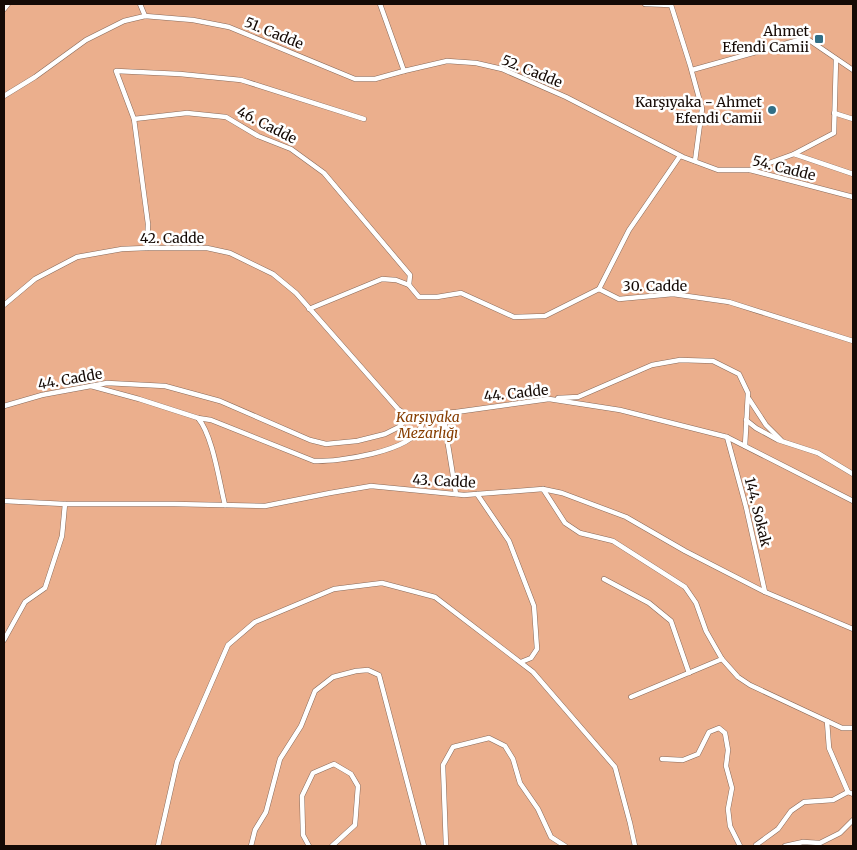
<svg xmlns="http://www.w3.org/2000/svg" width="857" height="850" viewBox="0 0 857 850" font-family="Merriweather,serif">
<rect width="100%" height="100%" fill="#ffeadf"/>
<rect fill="#ebaf8d" x="4" y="4" width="849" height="842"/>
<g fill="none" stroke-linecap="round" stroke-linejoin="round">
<g stroke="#886a5a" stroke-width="5.5">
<g id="service">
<path d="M 140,4 L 145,16"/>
<path d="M 380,4 L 404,71 L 447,61 L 476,63 L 502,69 L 566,97 L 683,157 L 718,170 L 750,170 L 853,197"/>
<path d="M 645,4 L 671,5 L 690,65 L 702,109 L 695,161"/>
<path d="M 4,9 L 8,4"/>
<path d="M 692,70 L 806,38 L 853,70"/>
<path d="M 4,96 L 35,77 L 86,40 L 124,21 L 145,16 L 193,20 L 229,27 L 355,79 L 375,79 L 404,71"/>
<path d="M 834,113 L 853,119"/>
<path d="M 134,119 L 116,71 L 180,74 L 241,80 L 364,119"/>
<path d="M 794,154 L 834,133 L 836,59"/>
<path d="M 750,170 L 794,154 L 853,174"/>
<path d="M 147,248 L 148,224 L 134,119 L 187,113 L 226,117 L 258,136 L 291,149 L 324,173 L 410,275 L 409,285 L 396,280 L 382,279 L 309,309"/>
<path d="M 409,285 L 419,297 L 437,297 L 461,293 L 514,317 L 545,316 L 599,289 L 619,299 L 673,294 L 729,302 L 853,341"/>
<path d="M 599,289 L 629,230 L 680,156"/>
<path d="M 4,305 L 35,279 L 77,257 L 122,249 L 147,248 L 207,248 L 230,253 L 273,274 L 296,293 L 398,409 L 408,416"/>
<path d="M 91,386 L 139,399 L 198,418 C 213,436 219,481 225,505"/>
<path d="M 558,398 L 578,397 L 652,365 L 680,360 L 713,361 L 739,374 L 748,393 L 745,446"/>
<path d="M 749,399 L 766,425 L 781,440"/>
<path d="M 4,406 L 42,395 L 107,383 L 165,386 L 220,401 L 310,440 L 326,444 L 357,441 L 385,434 L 399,427 L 408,416"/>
<path d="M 443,414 L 456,494"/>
<path d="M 408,416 L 456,412 L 549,399 L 620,410 L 727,437 L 853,501"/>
<path d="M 198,418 L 211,420 L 314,461 C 338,462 410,452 421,427 C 423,424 422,419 422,416"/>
<path d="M 746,420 L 756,428 L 778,440 L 818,453 L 853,474"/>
<path d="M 727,437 L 746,507 L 765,592"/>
<path d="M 543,489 L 565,523 L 580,533 L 613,541 L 685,587 L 696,603 L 706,631 L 722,659 L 738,677 L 750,685 L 842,728 L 853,728"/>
<path d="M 477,494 L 509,541 L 534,606 L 537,649 L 531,658 L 521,662"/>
<path d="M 4,501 L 65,504 L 174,504 L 265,506 L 330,493 L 371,486 L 464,495 L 543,489 L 562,493 L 626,517 L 685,551 L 765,592 L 853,629"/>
<path d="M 604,579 L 649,603 L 671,621 L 689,673"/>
<path d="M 4,640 L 25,602 L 45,588 L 62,536 L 65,504"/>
<path d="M 631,697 L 722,659"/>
<path d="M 827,721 L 829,748 L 848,792 L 853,794"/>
<path d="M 662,759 L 683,760 L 698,754 L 709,732 L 719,728 L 725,733 L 728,750 L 726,766 L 732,788 L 728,809 L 730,826 L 740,846"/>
<path d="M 756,845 L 778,829 L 791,811 L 804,802 L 833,800 L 848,792"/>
<path d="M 158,846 L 177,762 L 228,645 L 255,622 L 334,589 L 382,583 L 435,597 L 533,672 L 615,767 L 630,823 L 635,846"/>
<path d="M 251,846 L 255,830 L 266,812 L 280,759 L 301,726 L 315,691 L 333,677 L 356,671 L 368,670 L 379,675 L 424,846"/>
<path d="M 309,846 L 303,835 L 302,796 L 313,773 L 334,764 L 351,774 L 358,786 L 355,825 L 332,846"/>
<path d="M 446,846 L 443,765 L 453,747 L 489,738 L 505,746 L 513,759 L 520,783 L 538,809 L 551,837 L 565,846"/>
<path d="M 785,846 L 803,842 L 820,843 L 840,833 L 853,820"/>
</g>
</g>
<use href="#service" stroke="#fff" stroke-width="4.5"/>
</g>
<g fill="#326f86" stroke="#fff" stroke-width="2">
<rect x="814" y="34" width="10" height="10" rx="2.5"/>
<circle cx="772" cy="110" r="5"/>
</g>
<g text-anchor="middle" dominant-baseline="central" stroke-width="5" stroke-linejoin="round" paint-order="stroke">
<g font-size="14" fill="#150a05" stroke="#fff" text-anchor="end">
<text x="809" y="31">Ahmet<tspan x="809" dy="16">Efendi Camii</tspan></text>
<text x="762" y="102">Karşıyaka - Ahmet<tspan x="762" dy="16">Efendi Camii</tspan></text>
</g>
<g font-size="14" fill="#150a05" stroke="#fff">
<text transform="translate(274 33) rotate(22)">51. Cadde</text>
<text transform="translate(532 71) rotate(22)">52. Cadde</text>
<text transform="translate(267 125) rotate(27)">46. Cadde</text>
<text transform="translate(784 168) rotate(14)">54. Cadde</text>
<text x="172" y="238">42. Cadde</text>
<text x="655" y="286">30. Cadde</text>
<text transform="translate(70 379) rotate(-10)">44. Cadde</text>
<text transform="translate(516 393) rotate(-6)">44. Cadde</text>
<text transform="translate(444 481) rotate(3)">43. Cadde</text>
<text transform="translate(758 512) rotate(76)">144. Sokak</text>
</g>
<g font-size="14" font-style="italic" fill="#863d00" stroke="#fff">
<text x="428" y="417">Karşıyaka<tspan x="428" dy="16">Mezarlığı</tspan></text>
</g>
</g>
<rect width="857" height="850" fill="none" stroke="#150a05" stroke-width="10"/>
</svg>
